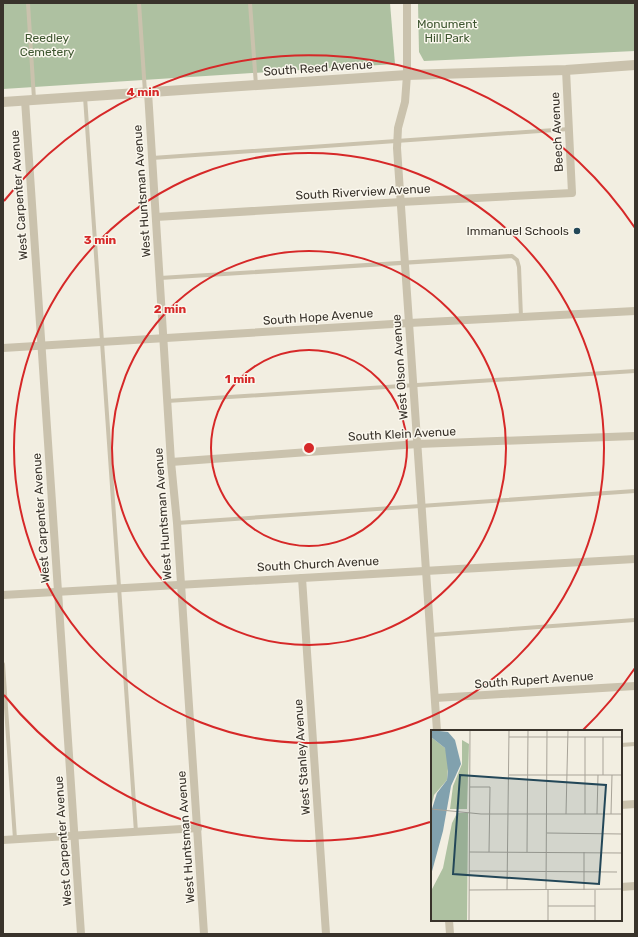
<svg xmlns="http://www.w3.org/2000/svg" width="638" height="937" viewBox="0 0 638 937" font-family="Rubik,sans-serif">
<rect width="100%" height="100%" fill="#f2eee1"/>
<g fill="#aec1a1">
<path d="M 3,3 L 390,3 L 395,64 L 3,89 Z"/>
<path d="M 418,3 L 635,3 L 635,51 L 424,61 L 419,52 Z"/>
</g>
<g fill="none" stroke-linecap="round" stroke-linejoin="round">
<g stroke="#cac2ad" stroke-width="4">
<path d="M 28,3 L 34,99"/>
<path d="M 139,3 L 145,92"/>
<path d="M 250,3 L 256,85"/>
<path d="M 85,97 L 136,832"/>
<path d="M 152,158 L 569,129"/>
<path d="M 160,278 L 512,256 L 517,260 L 519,267 L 521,317"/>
<path d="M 167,401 L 635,371"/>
<path d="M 177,523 L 635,491"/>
<path d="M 431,635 L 635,620"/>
<path d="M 3,664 L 15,839"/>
<path d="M 621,745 L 635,744"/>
</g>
<g stroke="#cac2ad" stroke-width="8">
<path d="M 407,3 L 407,75 L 405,102 L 398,128 L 397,148 L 437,731"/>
<path d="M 148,92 L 171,462 L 177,523 L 204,934"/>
<path d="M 25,100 L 81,934"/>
<path d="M 156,217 L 401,202 L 572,193 L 566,70"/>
<path d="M 3,348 L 409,323 L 635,311"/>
<path d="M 171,462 L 418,444 L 635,436"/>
<path d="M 302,578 L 326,934"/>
<path d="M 3,595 L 635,559"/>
<path d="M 435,698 L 635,686"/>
<path d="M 621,805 L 635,804"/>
<path d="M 3,840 L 198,828"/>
<path d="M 621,887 L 635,886"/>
<path d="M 449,920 L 450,934"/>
</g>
<path stroke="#cac2ad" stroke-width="10" d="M 3,102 L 407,75 L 566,70 L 635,65"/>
</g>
<g fill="none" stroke="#d62828" stroke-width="2">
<circle cx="309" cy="448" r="98"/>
<circle cx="309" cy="448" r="197"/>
<circle cx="309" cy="448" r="295"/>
<path d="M635 668A393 393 0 0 1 582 731M430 822A393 393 0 0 1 4 695M4 201A393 393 0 0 1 635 228"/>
</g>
<circle fill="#234758" stroke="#faf7ed" stroke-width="1.5" cx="577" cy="231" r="4"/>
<g text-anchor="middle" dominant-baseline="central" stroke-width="3" stroke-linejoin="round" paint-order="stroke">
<g font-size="12" fill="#3e5630" stroke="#faf7ed">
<text x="447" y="24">Monument<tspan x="447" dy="14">Hill Park</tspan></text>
<text x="47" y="38">Reedley<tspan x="47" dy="14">Cemetery</tspan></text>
</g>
<g font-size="12" fill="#39332b" stroke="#faf7ed">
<text transform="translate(318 68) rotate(-4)">South Reed Avenue</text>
<text transform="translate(557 132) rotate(-93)">Beech Avenue</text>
<text transform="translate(142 191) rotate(-94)">West Huntsman Avenue</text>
<text transform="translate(363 192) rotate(-3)">South Riverview Avenue</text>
<text transform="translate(19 195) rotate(-94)">West Carpenter Avenue</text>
<text transform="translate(318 317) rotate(-4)">South Hope Avenue</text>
<text transform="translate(400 367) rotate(-94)">West Olson Avenue</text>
<text transform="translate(402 434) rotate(-3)">South Klein Avenue</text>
<text transform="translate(163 514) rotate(-94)">West Huntsman Avenue</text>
<text transform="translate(41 518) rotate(-94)">West Carpenter Avenue</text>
<text transform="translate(318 564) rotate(-3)">South Church Avenue</text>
<text transform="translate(534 680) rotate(-4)">South Rupert Avenue</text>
<text transform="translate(302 757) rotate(-94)">West Stanley Avenue</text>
<text transform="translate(186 837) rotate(-94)">West Huntsman Avenue</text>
<text transform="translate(63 841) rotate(-94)">West Carpenter Avenue</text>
</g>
<g font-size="12" fill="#39332b" stroke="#faf7ed" text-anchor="end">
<text x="569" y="231">Immanuel Schools</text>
</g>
</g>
<g transform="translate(431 730)">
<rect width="191" height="191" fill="#f2eee1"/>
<path d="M 0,7 L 14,18 L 18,27 L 16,50 L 3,65 L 0,79 ZM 31,10 L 38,14 L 36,79 L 19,79 L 22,56 L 31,34 ZM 26,83 L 37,83 L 36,191 L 0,191 L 0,161 L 12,138 L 21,93 Z" fill="#aec1a1"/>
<path d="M 0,0 L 17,2 L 24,10 L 30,34 L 20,56 L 12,101 L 0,145 L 0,82 L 6,63 L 16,50 L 17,41 L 14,18 L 0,7 Z" fill="#81a1ae"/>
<path fill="none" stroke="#a8a398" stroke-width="1" d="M 78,7 L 191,7M 154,7 L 154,84M 172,7 L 172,45M 78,45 L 191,45M 39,57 L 59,57 L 58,122M 0,79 L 50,84 L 191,84M 135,84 L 137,0M 166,84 L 167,45M 180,84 L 181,45M 116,103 L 191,104M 191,119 L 191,157M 38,122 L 191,123M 96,122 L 97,0M 38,141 L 186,142M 38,160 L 191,159M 76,160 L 78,0M 115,160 L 116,0M 153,160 L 153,122M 164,160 L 164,191M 117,176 L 164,176M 38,191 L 39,0M 117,191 L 117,160"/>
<path fill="#234758" fill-opacity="0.15" stroke="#234758" stroke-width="2" d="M 29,45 L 175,55 L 168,154 L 22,144 Z"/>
<rect width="191" height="191" fill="none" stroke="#39332b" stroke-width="2"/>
</g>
<circle cx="309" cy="448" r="6" fill="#d62828" stroke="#faf7ed" stroke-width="2"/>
<g font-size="12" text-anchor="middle" font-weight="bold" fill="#d62828" stroke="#faf7ed" stroke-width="3" stroke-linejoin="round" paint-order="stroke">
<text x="143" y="96">4 min</text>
<text x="100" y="244">3 min</text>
<text x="170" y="313">2 min</text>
<text x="240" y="383">1 min</text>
</g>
<rect width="638" height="937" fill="none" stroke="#39332b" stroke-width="8"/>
</svg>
